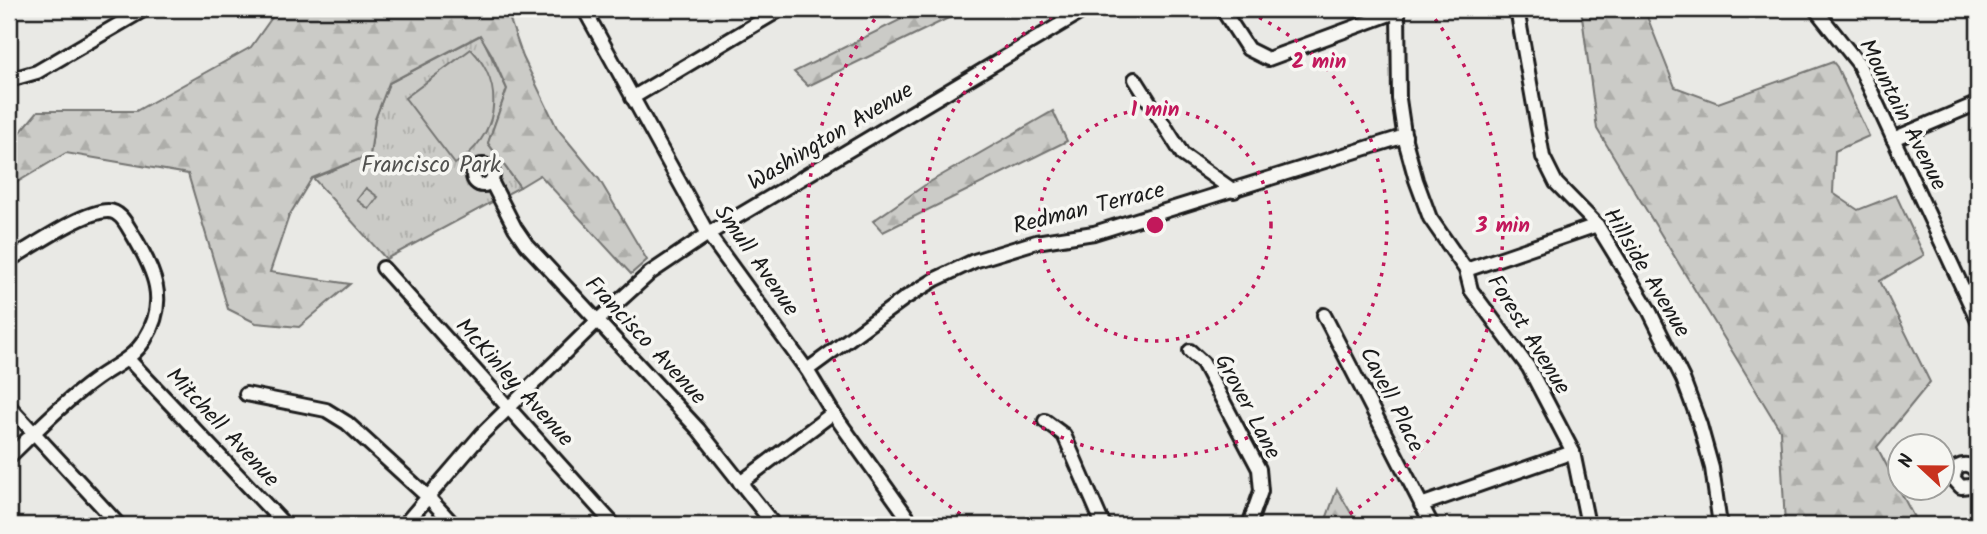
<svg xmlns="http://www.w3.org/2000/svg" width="1987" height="534" viewBox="0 0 1987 534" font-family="Kalam,sans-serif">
<defs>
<pattern id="grass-tufts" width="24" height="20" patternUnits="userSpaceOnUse" patternTransform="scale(1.75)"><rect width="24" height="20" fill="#cbcbc7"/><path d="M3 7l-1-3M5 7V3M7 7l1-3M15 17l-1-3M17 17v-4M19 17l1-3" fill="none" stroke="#aeaeaa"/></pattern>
<pattern id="forest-firs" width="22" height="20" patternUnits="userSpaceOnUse" patternTransform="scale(1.75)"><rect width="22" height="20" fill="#cbcbc7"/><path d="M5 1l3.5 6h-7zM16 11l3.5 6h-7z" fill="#aeaeaa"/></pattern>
</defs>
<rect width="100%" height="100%" fill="#e9e9e5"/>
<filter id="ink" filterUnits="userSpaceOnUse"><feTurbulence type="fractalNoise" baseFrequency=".0143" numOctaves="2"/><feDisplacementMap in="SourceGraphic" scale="14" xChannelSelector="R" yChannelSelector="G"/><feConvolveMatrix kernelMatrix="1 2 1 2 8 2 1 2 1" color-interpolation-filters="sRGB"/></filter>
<g filter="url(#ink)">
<path fill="url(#grass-tufts)" stroke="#747472" stroke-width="2" d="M 481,35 L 507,89 L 488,143 L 520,187 L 386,259 L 313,178 L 370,155 L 375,119 L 389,83 Z"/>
<g fill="url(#forest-firs)" stroke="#747472" stroke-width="2">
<path d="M 278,9 L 493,9 L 510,20 L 523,57 L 557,128 L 599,179 L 647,260 L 631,274 L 540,175 L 520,187 L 488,143 L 507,89 L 492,55 L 480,35 L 389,83 L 375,119 L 370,155 L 312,178 L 289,216 L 270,272 L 350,284 L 299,327 L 256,323 L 228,309 L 188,174 L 66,153 L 9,187 L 9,146 L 38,111 L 136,111 L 251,47 Z"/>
<path d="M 915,9 L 967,9 L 808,86 L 794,72 L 908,16 Z"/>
<path d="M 1581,9 L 1644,9 L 1675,87 L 1718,103 L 1833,62 L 1837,67 L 1869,136 L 1835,151 L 1833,193 L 1858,210 L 1896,195 L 1924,255 L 1880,281 L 1930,382 L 1877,447 L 1918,525 L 1785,525 L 1780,430 L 1597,129 Z"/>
<path d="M 1053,111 L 1067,141 L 883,232 L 873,221 L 928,183 Z"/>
<path d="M 1337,489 L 1358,525 L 1324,525 Z"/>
</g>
<g fill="#cbcbc7" stroke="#747472" stroke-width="2">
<path d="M 471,49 C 507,87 498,137 455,164 L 405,98 Z"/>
<path d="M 366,188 L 378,197 L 369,209 L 357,200 Z"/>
</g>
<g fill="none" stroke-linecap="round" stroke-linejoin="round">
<g stroke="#1c1c1c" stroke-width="18">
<g id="minor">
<path d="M 584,9 L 708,234 L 807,370 L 833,413 L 913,525"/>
<path d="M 1222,9 L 1248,49 L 1268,59 L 1398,11"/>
<path d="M 1398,9 L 1399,99 L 1405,140 L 1416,180 L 1430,218 L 1466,270 L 1471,290 L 1529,368 L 1573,452 L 1588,525"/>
<path d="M 1517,9 L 1543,157 L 1556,183 L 1597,225 L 1649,310 L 1683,379 L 1700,425 L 1712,468 L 1720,525"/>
<path d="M 1815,9 L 1858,63 L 1978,321"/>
<path d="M 1135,79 L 1183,155 L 1234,191"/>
<path d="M 9,80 L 37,72 L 145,9"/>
<path d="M 632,98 L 781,9"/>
<path d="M 1893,139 L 1978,103"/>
<circle cx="483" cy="175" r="10"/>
<path d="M 491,181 L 515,228 L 526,244 L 698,429 L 774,525"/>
<path d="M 9,260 C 32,247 83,211 108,211 C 121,211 127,226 133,235 C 154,270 169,301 145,339 C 133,359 114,366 96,379 C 65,401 36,431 9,457"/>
<path d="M 383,268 L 614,525"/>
<path d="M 1466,270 L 1597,225"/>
<path d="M 1324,315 L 1432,525"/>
<path d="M 1190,351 L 1203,363 L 1259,469 L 1261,491 L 1249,525"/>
<path d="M 128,359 L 285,525"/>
<path d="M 807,370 L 905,298 L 936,279 L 974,261 L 1036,242 L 1094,233 L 1405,136"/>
<path d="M 246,394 L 326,410 L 347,423 L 428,497 L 454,525"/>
<path d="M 9,406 L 119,525"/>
<path d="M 1045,421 L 1064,435 L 1101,520 L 1105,525"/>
<path d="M 1978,474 C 1972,466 1967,462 1957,467 L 1953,478 L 1961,487 L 1978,485"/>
<path d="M 740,483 L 833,413"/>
<path d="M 1421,505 L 1573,452"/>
<path d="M 404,525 L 482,434 L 597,321 L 650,273 L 708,234 L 1086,9"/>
</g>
</g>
<use href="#minor" stroke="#f6f6f2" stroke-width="12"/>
</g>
</g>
<g fill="none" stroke="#c2185b" stroke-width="3.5" stroke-dasharray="3.5 7">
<circle cx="1155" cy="225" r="116"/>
<path d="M1240 9A232 232 0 1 1 1070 9"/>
<path d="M978 525A348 348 0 0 1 881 11M1429 11A348 348 0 0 1 1332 525"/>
</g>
<g text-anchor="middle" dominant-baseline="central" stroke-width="7" stroke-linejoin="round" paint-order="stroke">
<g font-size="23" fill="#1c1c1c" stroke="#f6f6f2">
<text transform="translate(1902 115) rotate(63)">Mountain Avenue</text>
<text transform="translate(831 137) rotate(-31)">Washington Avenue</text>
<text transform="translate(1089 209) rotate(-14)">Redman Terrace</text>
<text transform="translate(756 261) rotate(55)">Smull Avenue</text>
<text transform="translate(1646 273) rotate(59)">Hillside Avenue</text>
<text transform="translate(1528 335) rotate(58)">Forest Avenue</text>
<text transform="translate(645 341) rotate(47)">Francisco Avenue</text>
<text transform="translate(514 383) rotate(48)">McKinley Avenue</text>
<text transform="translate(1391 400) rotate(63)">Cavell Place</text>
<text transform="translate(1247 407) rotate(62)">Grover Lane</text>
<text transform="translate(222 428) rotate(47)">Mitchell Avenue</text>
</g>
<g font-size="23" fill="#51514f" stroke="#f6f6f2">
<text x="431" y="166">Francisco Park</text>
</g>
</g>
<circle cx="1155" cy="225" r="10" fill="#c2185b" stroke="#f6f6f2" stroke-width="3.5"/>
<g font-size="21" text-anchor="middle" font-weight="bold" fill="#c2185b" stroke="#f6f6f2" stroke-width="7" stroke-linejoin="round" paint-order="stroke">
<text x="1319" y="68">2 min</text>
<text x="1155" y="116">1 min</text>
<text x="1503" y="232">3 min</text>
</g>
<rect width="1987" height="534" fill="none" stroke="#f6f6f2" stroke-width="35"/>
<rect x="18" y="18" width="1952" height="499" fill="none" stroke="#1c1c1c" stroke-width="2.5" filter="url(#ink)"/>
<g transform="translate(1921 467) rotate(292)"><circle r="33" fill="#f6f6f2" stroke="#9f9f9c" stroke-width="2"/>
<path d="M0-5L12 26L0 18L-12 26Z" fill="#c8321e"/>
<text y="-10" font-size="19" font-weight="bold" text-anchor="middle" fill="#1c1c1c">N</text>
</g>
</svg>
